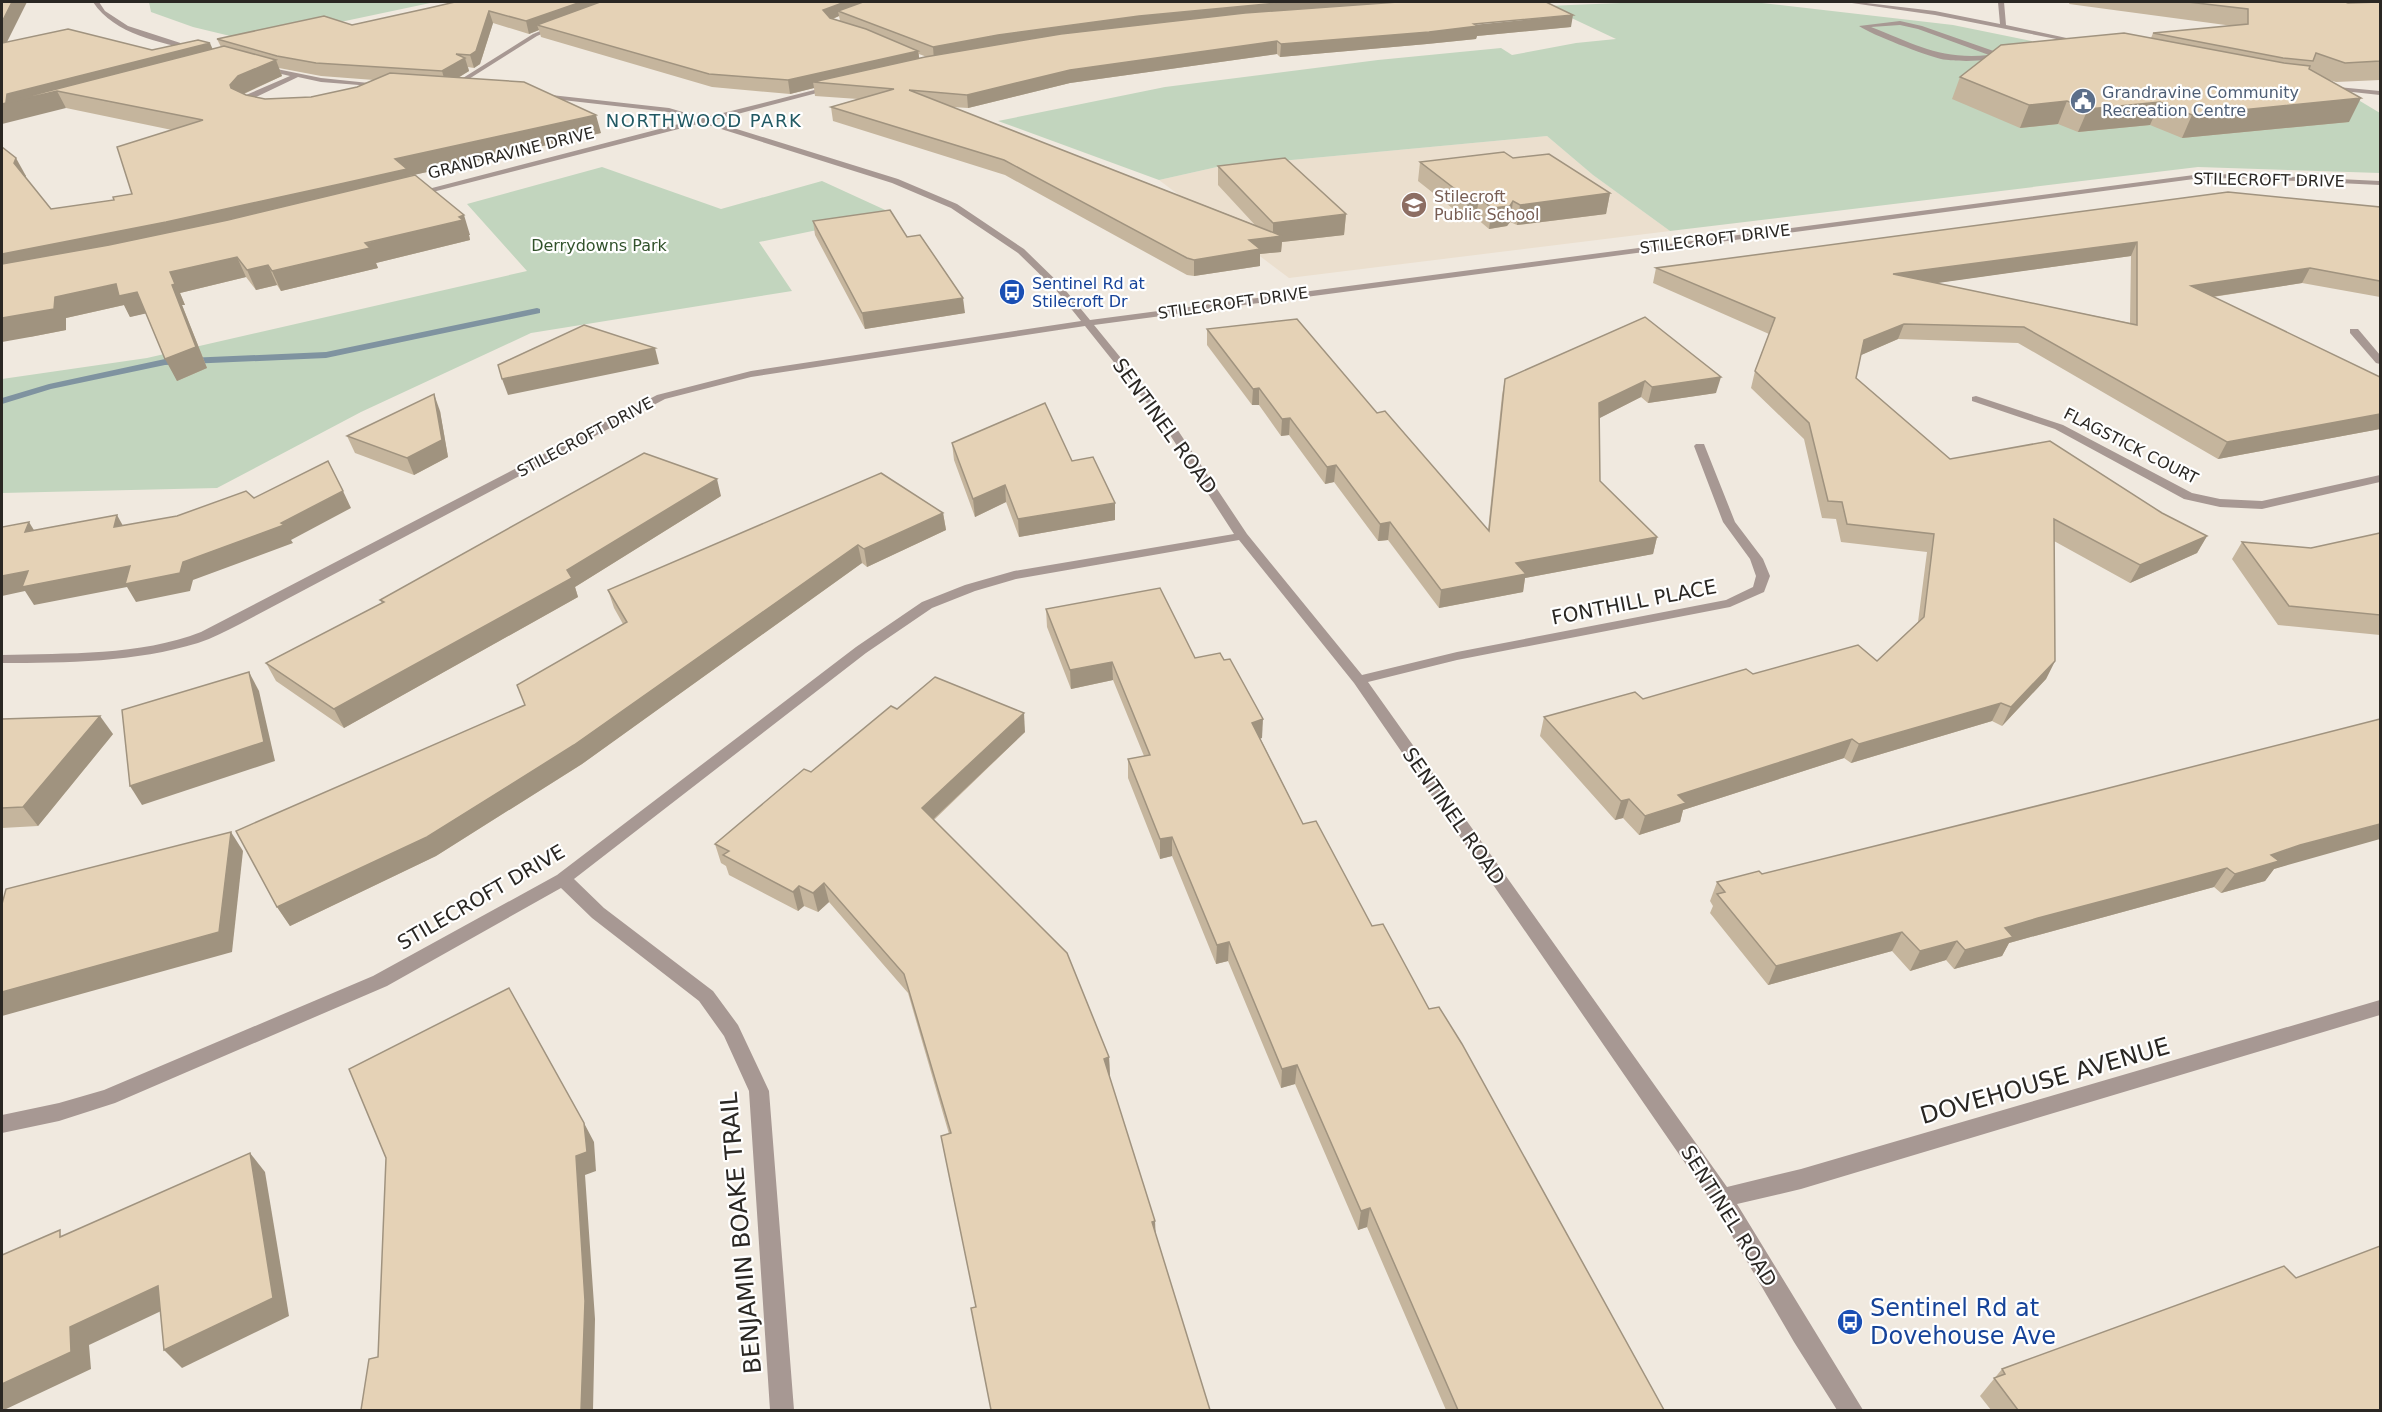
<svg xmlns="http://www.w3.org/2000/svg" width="2382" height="1412" viewBox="0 0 2382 1412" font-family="'DejaVu Sans',sans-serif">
<rect width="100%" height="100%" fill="#f0e9df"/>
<path fill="#ebdfce" d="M 1547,136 L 1593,175 L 1670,231 L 1289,278 L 1159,180 L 1217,167 Z"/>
<g fill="#c2d5be">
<path d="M 149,2 L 435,2 L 251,41 L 193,27 L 151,12 Z"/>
<path d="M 1645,2 L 1762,3 L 1953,25 L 2249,85 L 2355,98 L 2380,113 L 2380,173 L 2198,167 L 1670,231 L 1593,175 L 1547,136 L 1217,167 L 1159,180 L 998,121 L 1165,87 L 1378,60 L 1501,48 L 1512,55 L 1576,43 L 1616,39 L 1546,6 Z"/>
<path d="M 602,167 L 721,209 L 822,181 L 894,214 L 759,242 L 792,291 L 531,333 L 361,412 L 217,488 L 2,493 L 2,379 L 147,358 L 527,271 L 467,204 Z"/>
</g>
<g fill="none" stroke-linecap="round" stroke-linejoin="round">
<path fill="#7f93a0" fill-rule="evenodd" d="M 537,308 L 540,309 L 540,313 L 326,358 L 165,365 L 51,389 L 2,404 L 2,398 L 49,384 L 165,359 L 326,352 Z"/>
<g fill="#a79893" fill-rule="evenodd">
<path d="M 93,2 L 99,2 L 105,11 L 128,26 L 199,49 L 196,51 C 160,42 115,35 93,2 Z"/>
<path d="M 1845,2 L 1858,2 L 1935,11 L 2000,24 L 1998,2 L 2004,2 L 2006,25 L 2085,42 L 2082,44 L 1935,15 Z"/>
<path d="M 1900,21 L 1922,26 L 2005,55 C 1993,62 1956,62 1941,59 C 1925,55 1872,35 1859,26 ZM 1900,25 L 1918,29 L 1989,55 C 1940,60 1915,44 1871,27 Z"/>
<path d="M 555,25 L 560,26 L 537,36 L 453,89 L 447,88 L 533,34 Z"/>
<path d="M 262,66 L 321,78 L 388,85 L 384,87 L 321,82 L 298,77 L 252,99 L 247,103 L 255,108 L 248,110 L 239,103 L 246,95 L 290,76 L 260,69 Z"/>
<path d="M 834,85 L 836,88 L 711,121 L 898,179 L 957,204 L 1024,249 L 1062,286 L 1090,320 L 2194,175 L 2237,174 L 2380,181 L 2380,185 L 2237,178 L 2194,179 L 1094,325 L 1169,417 L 1247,534 L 1362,675 L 1457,652 L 1726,600 L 1753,587 L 1756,576 L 1750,559 L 1723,522 L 1694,446 L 1696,444 L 1704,444 L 1735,522 L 1763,559 L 1770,576 L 1764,592 L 1730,607 L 1457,660 L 1368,682 L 1727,1187 L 1801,1169 L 2380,1000 L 2380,1015 L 1801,1189 L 1737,1204 L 1863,1410 L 1837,1410 L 1794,1342 L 1714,1205 L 1354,683 L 1239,540 L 1016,579 L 975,591 L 932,608 L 866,653 L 574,879 L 604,908 L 713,991 L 738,1025 L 769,1091 L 794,1410 L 770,1410 L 749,1091 L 724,1036 L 699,1001 L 592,918 L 561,888 L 387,986 L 115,1103 L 59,1121 L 2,1133 L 2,1115 L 59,1103 L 104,1090 L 373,976 L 557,875 L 856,647 L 922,602 L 965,585 L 1014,571 L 1234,534 L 1161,421 L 1085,326 L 751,377 L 665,399 L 240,624 C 226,631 213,638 198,643 C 136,662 66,663 2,663 L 2,655 C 67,653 140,656 201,632 L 657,395 L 751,371 L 1081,321 L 1056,290 L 1018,253 L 951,208 L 892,183 L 702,123 L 413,197 L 409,194 L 694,120 L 668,112 L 536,97 L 533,93 L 669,108 L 703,118 Z"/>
<path d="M 2327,86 L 2380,91 L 2380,95 L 2325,89 Z"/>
<path d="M 2350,329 L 2358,329 L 2380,355 L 2380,364 L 2376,363 L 2350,333 Z"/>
<path d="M 1976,396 L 2063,425 L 2192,493 L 2220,499 L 2262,501 L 2380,475 L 2380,482 L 2262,509 L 2220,507 L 2184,499 L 2055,429 L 1972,401 L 1972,397 Z"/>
</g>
</g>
<g fill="#c5b59d" fill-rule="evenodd">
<path d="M 455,2 L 1571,27 L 1477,36 L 1476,39 L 1427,44 L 1280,57 L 1277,54 L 1070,83 L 968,108 L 952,107 L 1255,225 L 1218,185 L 1218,166 L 1346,214 L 1344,235 L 1282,242 L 1281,252 L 1260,254 L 1260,266 L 1194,276 L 1187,275 L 1005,175 L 833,121 L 831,107 L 858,99 L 815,96 L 814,88 L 790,94 L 712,87 L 541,37 L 539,30 L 529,34 L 493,23 L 480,64 L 474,68 L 468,67 L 469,71 L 458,78 L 601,133 L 409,176 L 470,235 L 469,235 L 470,240 L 376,263 L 378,268 L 281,291 L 277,285 L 256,290 L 246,277 L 180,293 L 185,305 L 182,305 L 207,368 L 177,381 L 146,313 L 130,317 L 124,305 L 66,318 L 66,330 L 30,337 L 2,147 L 26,176 L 25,177 L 51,209 L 114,200 L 132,194 L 172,130 L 66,108 L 6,42 L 152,50 L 213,49 L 221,47 L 217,39 L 352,25 L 429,8 ZM 839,16 L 840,21 L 833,19 ZM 919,54 L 927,57 L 919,59 ZM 279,68 L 321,76 L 374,80 L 357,87 L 311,97 L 265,99 L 244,94 L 282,76 Z"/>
<path d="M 2070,2 L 2380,2 L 2380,80 L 2336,82 L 2326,79 L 2349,122 L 2182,138 L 2150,125 L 2078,132 L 2058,124 L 2020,128 L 1952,99 L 1960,77 L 2151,38 L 2153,33 L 2233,26 L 2069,4 Z"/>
<path d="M 1513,158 L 1610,193 L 1606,214 L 1517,225 L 1510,222 L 1507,226 L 1489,229 L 1476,218 L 1466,219 L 1418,181 L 1420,162 Z"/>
<path d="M 2380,207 L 2380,297 L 2302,283 L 2213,297 L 2380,377 L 2380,429 L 2218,459 L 2018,343 L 1898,339 L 1861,355 L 1856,378 L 1950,459 L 2162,513 L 2207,536 L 2197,553 L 2130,583 L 2054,541 L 2055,661 L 2046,679 L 2002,726 L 1992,721 L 1851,763 L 1844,758 L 1683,810 L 1680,822 L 1639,835 L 1623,818 L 1615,820 L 1540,736 L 1544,717 L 1643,699 L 1753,674 L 1877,661 L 1918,622 L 1927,552 L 1841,542 L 1836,519 L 1822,518 L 1804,439 L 1751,388 L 1755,371 L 1769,334 L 1653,283 L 1656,268 ZM 2131,256 L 2130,323 L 1935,283 Z"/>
<path d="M 813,221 L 907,237 L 965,313 L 865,329 L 815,235 Z"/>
<path d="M 1645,317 L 1716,393 L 1648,403 L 1641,397 L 1599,418 L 1600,481 L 1657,537 L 1653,554 L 1525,578 L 1523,592 L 1439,608 L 1388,540 L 1378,541 L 1334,482 L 1325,484 L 1289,435 L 1281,436 L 1259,405 L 1252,405 L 1207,345 L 1207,329 L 1377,413 L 1488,530 L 1502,395 L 1505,379 Z"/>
<path d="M 440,411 L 448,457 L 414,475 L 355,453 L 347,436 Z"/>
<path d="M 952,443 L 1072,461 L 1115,503 L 1115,520 L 1019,537 L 1006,502 L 975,517 L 954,460 Z"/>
<path d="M 721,496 L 575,587 L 578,597 L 344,728 L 276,681 L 266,663 L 382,603 L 380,600 Z"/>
<path d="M 943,513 L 946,530 L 867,567 L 862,563 L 582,764 L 436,856 L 290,926 L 277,907 L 623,624 L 614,608 L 608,590 Z"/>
<path d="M 2380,533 L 2380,635 L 2278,625 L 2232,559 L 2242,542 L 2311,548 Z"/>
<path d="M 1046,609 L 1195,658 L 1262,738 L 1260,738 L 1303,824 L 1429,1009 L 1664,1410 L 1446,1410 L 1367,1227 L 1358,1230 L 1295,1084 L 1281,1088 L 1228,961 L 1216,964 L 1172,856 L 1160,859 L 1128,778 L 1128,759 L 1144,756 L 1113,680 L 1071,689 L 1047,627 Z"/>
<path d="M 897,709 L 1025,732 L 934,820 L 1109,1057 L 1110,1076 L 976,1307 L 949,1134 L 908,993 L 829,902 L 818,912 L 804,906 L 798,911 L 729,875 L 726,866 L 721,863 L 715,844 Z"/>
<path d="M 2,719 L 113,734 L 38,826 L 2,828 Z"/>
<path d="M 2286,865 L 2274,869 L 2265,881 L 2221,893 L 2214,887 L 2027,938 L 2009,943 L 2002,956 L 1954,969 L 1946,960 L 1910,971 L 1892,951 L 1768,985 L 1710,913 L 1713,906 L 1710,901 L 1717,882 L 1762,874 Z"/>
<path d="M 2296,1278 L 2380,1410 L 1991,1410 L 1980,1396 L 2002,1369 Z"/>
</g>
<g fill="#a0937f">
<path d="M 12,2 L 27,2 L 2,52 L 2,22 Z"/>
<path d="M 581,2 L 616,2 L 537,25 L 539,30 L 529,34 L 526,21 Z"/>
<path d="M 845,2 L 877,2 L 838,11 L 839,16 L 825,22 L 823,10 Z"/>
<path d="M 1287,2 L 1479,2 L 934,60 L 933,47 L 998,35 L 1139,16 Z"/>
<path d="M 489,11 L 493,23 L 480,64 L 474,68 L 470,55 Z"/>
<path d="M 1573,15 L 1571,27 L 1477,36 L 1476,39 L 1427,44 L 1280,57 L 1281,44 Z"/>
<path d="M 1277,41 L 1277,54 L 1070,83 L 968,108 L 967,95 L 1070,70 Z"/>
<path d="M 210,43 L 217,59 L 57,91 L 66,108 L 2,124 L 2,104 L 6,102 L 7,94 Z"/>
<path d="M 918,51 L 920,63 L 813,82 L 814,88 L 790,94 L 788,80 Z"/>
<path d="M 465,58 L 469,71 L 446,85 L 442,71 Z"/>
<path d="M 276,60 L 282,76 L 245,93 L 237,102 L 230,85 L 238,76 Z"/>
<path d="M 2361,98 L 2349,122 L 2182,138 L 2192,115 Z"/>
<path d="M 2067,101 L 2058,124 L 2020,128 L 2029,105 Z"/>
<path d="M 2160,102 L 2150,125 L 2078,132 L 2088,109 Z"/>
<path d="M 596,115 L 601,133 L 409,176 L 413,187 L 2,276 L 2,254 L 395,159 Z"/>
<path d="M 16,158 L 26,176 L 23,181 L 14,163 Z"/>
<path d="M 1610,193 L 1606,214 L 1517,225 L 1520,205 Z"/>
<path d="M 1479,198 L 1476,218 L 1466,219 L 1468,199 Z"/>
<path d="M 1513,201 L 1510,222 L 1507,226 L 1489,229 L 1492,208 Z"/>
<path d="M 1346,214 L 1344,235 L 1282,242 L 1281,252 L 1260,254 L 1260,266 L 1194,276 L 1194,260 L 1249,240 L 1273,237 L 1273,223 Z"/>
<path d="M 464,215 L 470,235 L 469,235 L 470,240 L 376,263 L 378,268 L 281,291 L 272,271 Z"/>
<path d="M 2137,242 L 2131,256 L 1888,290 L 1893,274 Z"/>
<path d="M 237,257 L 246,277 L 180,293 L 185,305 L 182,305 L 207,368 L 177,381 L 165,359 L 172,285 L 170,272 Z"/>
<path d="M 268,265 L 277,285 L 256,290 L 247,270 Z"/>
<path d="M 2310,268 L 2302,283 L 2184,301 L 2191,286 Z"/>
<path d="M 116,284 L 137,292 L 148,313 L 130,317 L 124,305 L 66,318 L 66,330 L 30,337 L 2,342 L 2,318 L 55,297 Z"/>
<path d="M 963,298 L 965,313 L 865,329 L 862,313 Z"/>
<path d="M 1904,324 L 1898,339 L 1859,356 L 1864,340 Z"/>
<path d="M 655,348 L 659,364 L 508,395 L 502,379 Z"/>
<path d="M 1721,377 L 1716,393 L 1648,403 L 1652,387 Z"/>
<path d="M 1645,381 L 1641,397 L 1596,420 L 1599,403 Z"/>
<path d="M 1259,388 L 1259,405 L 1252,405 L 1253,389 Z"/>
<path d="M 434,394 L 440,411 L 448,457 L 414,475 L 407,458 Z"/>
<path d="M 2380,414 L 2380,429 L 2218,459 L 2227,442 Z"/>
<path d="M 1290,418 L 1289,435 L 1281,436 L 1282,419 Z"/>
<path d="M 1336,465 L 1334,482 L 1325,484 L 1327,467 Z"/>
<path d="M 717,479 L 721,496 L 575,587 L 578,597 L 344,728 L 334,709 L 567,570 Z"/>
<path d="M 1005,485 L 1006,502 L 975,517 L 973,499 Z"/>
<path d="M 343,491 L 351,508 L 291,540 L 293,543 L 193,580 L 190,591 L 136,602 L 127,587 L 34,605 L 25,591 L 2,596 L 2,576 L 28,571 L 183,562 L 281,523 Z"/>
<path d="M 1115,503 L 1115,520 L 1019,537 L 1018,519 Z"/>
<path d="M 943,513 L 946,530 L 867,567 L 864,549 Z"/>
<path d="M 117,515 L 127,533 L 114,527 Z"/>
<path d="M 29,522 L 40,540 L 25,532 Z"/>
<path d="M 1390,522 L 1388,540 L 1378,541 L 1380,524 Z"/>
<path d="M 2207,536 L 2197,553 L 2130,583 L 2140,565 Z"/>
<path d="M 1657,537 L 1653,554 L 1525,578 L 1523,592 L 1439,608 L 1441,590 L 1516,563 Z"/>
<path d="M 858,545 L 862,563 L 582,764 L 436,856 L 290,926 L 277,907 Z"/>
<path d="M 2055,661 L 2046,679 L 2002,726 L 2011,707 Z"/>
<path d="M 1112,662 L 1113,680 L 1071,689 L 1070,670 Z"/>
<path d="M 249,672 L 259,691 L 275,761 L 142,805 L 130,786 Z"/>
<path d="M 2001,703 L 1992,721 L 1851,763 L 1859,744 Z"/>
<path d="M 1024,713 L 1025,732 L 925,827 L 922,808 Z"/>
<path d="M 100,716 L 113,734 L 38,826 L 23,807 Z"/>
<path d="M 1263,719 L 1262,738 L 1251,742 L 1252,723 Z"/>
<path d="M 1852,739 L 1844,758 L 1683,810 L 1680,822 L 1639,835 L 1645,816 L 1678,795 Z"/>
<path d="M 1629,799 L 1623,818 L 1615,820 L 1621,801 Z"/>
<path d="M 2380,824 L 2380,839 L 2274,869 L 2265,881 L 2221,893 L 2235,874 L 2271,855 L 2300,845 Z"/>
<path d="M 231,832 L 243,851 L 232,952 L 2,1016 L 2,992 Z"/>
<path d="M 1172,837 L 1172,856 L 1160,859 L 1160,839 Z"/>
<path d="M 2227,868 L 2214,887 L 2027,938 L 2009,943 L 2002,956 L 1954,969 L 1965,950 L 2005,928 L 2038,918 Z"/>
<path d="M 824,883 L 829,902 L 818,912 L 813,893 Z"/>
<path d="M 799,886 L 804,906 L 798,911 L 793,892 Z"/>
<path d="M 1902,932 L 1892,951 L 1768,985 L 1776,966 Z"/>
<path d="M 1957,941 L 1946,960 L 1910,971 L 1920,951 Z"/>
<path d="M 1229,942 L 1228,961 L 1216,964 L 1217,945 Z"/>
<path d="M 1109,1057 L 1110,1076 L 1105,1078 L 1104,1059 Z"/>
<path d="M 1297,1065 L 1295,1084 L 1281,1088 L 1282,1069 Z"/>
<path d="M 584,1123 L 594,1142 L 596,1171 L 585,1175 L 595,1319 L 593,1410 L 581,1410 L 576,1156 Z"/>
<path d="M 250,1153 L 265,1172 L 289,1316 L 182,1368 L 164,1350 Z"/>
<path d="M 1370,1208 L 1367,1227 L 1358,1230 L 1361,1211 Z"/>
<path d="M 1155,1221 L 1156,1239 L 1152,1222 Z"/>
<path d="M 158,1286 L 176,1304 L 89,1345 L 91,1369 L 4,1410 L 2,1410 L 2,1384 L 70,1327 Z"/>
</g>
<g fill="#e5d2b6" stroke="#a0937f" stroke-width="1.5" fill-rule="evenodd">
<path d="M 2,2 L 12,2 L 2,22 Z"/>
<path d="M 455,2 L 581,2 L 526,21 L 489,11 L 476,51 L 470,55 L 456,54 L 465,58 L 442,71 L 316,63 L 277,56 L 217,39 L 324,16 L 352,25 L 429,8 Z"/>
<path d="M 600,2 L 845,2 L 823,10 L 830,18 L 866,29 L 918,51 L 788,80 L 709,74 L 537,25 Z"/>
<path d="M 863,2 L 1287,2 L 1139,16 L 998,35 L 933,47 L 838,11 Z"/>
<path d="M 1398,2 L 1546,2 L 1573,15 L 1474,24 L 1478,26 L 1429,32 L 1281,44 L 1277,41 L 1070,70 L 967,95 L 909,90 L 1282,236 L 1249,240 L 1260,249 L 1194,260 L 1187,258 L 1004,160 L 831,107 L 894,89 L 813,82 L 925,57 L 1061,34 L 1245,13 Z"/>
<path d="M 2188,2 L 2345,2 L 2348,3 L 2380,2 L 2380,61 L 2345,63 L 2316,53 L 2313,61 L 2283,58 L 2153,33 L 2248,24 L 2248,9 Z"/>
<path d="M 68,29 L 152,50 L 198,40 L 210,43 L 7,94 L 6,102 L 224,46 L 276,60 L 238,76 L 230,85 L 231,88 L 246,95 L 265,99 L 311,97 L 357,87 L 390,73 L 524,82 L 596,115 L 395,159 L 407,169 L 340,184 L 166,222 L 2,254 L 2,147 L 16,158 L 14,163 L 51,209 L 114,200 L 113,197 L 132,194 L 117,147 L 203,120 L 57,91 L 2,104 L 2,43 Z"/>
<path d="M 2124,33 L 2284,63 L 2310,66 L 2309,69 L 2361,98 L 2192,115 L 2160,102 L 2088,109 L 2067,101 L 2029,105 L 1960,77 L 2001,45 Z"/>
<path d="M 1504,152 L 1513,158 L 1549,154 L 1610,193 L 1520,205 L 1513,201 L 1510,206 L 1492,208 L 1479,198 L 1468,199 L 1420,162 Z"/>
<path d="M 1285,158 L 1346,214 L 1273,223 L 1218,166 Z"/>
<path d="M 415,175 L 464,215 L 459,217 L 463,220 L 365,243 L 370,248 L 272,271 L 268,265 L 247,270 L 237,257 L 170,272 L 175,284 L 172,285 L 196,347 L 165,359 L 137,292 L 119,296 L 116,284 L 55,297 L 54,309 L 2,318 L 2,264 L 109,245 L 228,220 Z"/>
<path d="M 2228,192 L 2380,207 L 2380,281 L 2310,268 L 2191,286 L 2380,377 L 2380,414 L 2227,442 L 2024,327 L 1904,324 L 1864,340 L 1856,378 L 1950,459 L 2050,441 L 2162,513 L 2207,536 L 2140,565 L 2054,519 L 2055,661 L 2011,707 L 2001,703 L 1859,744 L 1852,739 L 1678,795 L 1686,803 L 1645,816 L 1629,799 L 1621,801 L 1544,717 L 1635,692 L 1643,699 L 1746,669 L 1753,674 L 1858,645 L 1877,661 L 1924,617 L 1934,534 L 1847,524 L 1842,502 L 1828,501 L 1809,423 L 1755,371 L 1775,318 L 1656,268 ZM 2137,242 L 2137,325 L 1893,274 Z"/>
<path d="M 890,210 L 907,237 L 920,235 L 963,298 L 862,313 L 813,221 Z"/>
<path d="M 1645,317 L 1721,377 L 1652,387 L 1645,381 L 1599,403 L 1600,481 L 1657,537 L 1516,563 L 1526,574 L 1441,590 L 1390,522 L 1380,524 L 1336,465 L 1327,467 L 1290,418 L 1282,419 L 1259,388 L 1253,389 L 1207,329 L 1297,319 L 1377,413 L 1385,411 L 1489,531 L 1505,379 Z"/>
<path d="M 584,325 L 655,348 L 502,379 L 498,365 Z"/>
<path d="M 434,394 L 442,440 L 407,458 L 347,436 Z"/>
<path d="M 1045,403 L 1072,461 L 1093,457 L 1115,503 L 1018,519 L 1005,485 L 973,499 L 952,443 Z"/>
<path d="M 644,453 L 717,479 L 567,570 L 572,578 L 334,709 L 266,663 L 384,602 L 380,600 Z"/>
<path d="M 328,461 L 343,491 L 281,523 L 284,525 L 183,562 L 180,573 L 125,584 L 130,566 L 22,587 L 28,571 L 2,576 L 2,527 L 29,522 L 25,532 L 117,515 L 114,527 L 177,516 L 246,491 L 254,498 Z"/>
<path d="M 881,473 L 943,513 L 864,549 L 858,545 L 574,745 L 427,837 L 277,907 L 236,831 L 525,705 L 517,685 L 627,622 L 608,590 Z"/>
<path d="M 2380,533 L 2380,615 L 2289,606 L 2242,542 L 2311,548 Z"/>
<path d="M 1160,588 L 1195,658 L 1220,653 L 1224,660 L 1230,659 L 1263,719 L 1252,723 L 1303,824 L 1316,821 L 1372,926 L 1383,924 L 1429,1009 L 1439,1007 L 1462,1044 L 1664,1410 L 1458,1410 L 1370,1208 L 1361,1211 L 1297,1065 L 1282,1069 L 1229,942 L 1217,945 L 1172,837 L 1160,839 L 1128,759 L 1150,755 L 1112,662 L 1070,670 L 1046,609 Z"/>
<path d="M 249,672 L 264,742 L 130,786 L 122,710 Z"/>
<path d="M 935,677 L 1024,713 L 922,808 L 1067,953 L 1109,1057 L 1104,1059 L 1155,1221 L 1152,1222 L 1210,1410 L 991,1410 L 971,1308 L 976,1307 L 941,1136 L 951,1133 L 904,974 L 824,883 L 813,893 L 799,886 L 793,892 L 723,855 L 729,851 L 715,844 L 804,769 L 811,772 L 891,706 L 897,709 Z"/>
<path d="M 100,716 L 23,807 L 2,808 L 2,719 Z"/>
<path d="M 2380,719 L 2380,824 L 2300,845 L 2271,855 L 2279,861 L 2235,874 L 2227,868 L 2038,918 L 2005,928 L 2013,937 L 1965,950 L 1957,941 L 1920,951 L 1902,932 L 1776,966 L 1717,894 L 1725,892 L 1717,882 L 1759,871 L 1762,874 L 2097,791 Z"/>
<path d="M 231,832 L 219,932 L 2,992 L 2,904 L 6,889 Z"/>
<path d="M 509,988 L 584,1123 L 587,1152 L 576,1156 L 585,1301 L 581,1410 L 361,1410 L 369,1359 L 378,1357 L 386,1158 L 349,1069 Z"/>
<path d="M 250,1153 L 273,1298 L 164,1350 L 158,1286 L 70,1327 L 71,1352 L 2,1384 L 2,1255 L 60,1230 L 60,1237 Z"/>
<path d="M 2380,1246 L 2380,1410 L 2018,1410 L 1994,1378 L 2005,1374 L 2002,1369 L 2284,1266 L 2296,1278 Z"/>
</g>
<defs>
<g id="civic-disc" transform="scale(1.35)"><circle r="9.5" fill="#5c6f8a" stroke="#fff"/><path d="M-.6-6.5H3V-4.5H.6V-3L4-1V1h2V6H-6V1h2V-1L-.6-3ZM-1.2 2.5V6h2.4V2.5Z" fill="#fff"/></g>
<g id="school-disc" transform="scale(1.35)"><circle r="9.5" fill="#8d6e63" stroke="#fff"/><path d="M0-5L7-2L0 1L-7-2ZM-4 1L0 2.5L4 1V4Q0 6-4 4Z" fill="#fff"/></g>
<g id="bus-disc" transform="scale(1.35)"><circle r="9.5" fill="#1a4fb4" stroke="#fff"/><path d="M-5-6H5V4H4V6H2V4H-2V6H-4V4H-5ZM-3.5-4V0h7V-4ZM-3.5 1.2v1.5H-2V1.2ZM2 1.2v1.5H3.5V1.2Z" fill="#fff"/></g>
</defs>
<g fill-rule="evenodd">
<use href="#civic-disc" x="2083" y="101"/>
<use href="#school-disc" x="1414" y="205"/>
<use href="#bus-disc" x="1012" y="292"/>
<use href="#bus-disc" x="1850" y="1322"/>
</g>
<g text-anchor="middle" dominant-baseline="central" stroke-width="4.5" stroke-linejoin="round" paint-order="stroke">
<g font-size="16" fill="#4e5e75" stroke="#fff" text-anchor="start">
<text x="2102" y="92">Grandravine Community<tspan x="2102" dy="18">Recreation Centre</tspan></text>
</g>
<g font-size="16" fill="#2a2723" stroke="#fff">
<text transform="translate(511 153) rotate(-14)">GRANDRAVINE DRIVE</text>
<text transform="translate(2269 180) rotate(1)">STILECROFT DRIVE</text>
<text transform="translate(1715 239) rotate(-7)">STILECROFT DRIVE</text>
<text transform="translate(1233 303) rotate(-8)">STILECROFT DRIVE</text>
<text transform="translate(585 437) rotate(-28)">STILECROFT DRIVE</text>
<text transform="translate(2131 446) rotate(27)">FLAGSTICK COURT</text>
</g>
<g font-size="16" fill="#785e54" stroke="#fff" text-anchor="start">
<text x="1434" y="196">Stilecroft<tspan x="1434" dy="18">Public School</tspan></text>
</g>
<g font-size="16" fill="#31522b" stroke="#fff">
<text x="599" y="245">Derrydowns Park</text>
</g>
<g font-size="16" fill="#164399" stroke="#fff" text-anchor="start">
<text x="1032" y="283">Sentinel Rd at<tspan x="1032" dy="18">Stilecroft Dr</tspan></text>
</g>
<g font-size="18" letter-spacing="1.5" fill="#215963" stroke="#fff">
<text x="704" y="120">NORTHWOOD PARK</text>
</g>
<g font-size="20" fill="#2a2723" stroke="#fff">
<text transform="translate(1165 426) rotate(54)">SENTINEL ROAD</text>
<text transform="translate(1634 602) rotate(-11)">FONTHILL PLACE</text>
<text transform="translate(1454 816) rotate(55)">SENTINEL ROAD</text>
<text transform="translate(481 897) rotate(-30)">STILECROFT DRIVE</text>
<text transform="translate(1729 1216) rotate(58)">SENTINEL ROAD</text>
</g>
<g font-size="24" fill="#2a2723" stroke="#fff">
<text transform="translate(2045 1081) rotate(-16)">DOVEHOUSE AVENUE</text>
<text transform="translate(741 1233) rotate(-95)">BENJAMIN BOAKE TRAIL</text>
</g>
<g font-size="24" fill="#164399" stroke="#fff" text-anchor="start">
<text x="1870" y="1308">Sentinel Rd at<tspan x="1870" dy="28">Dovehouse Ave</tspan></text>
</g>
</g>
<rect width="2382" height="1412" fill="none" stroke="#2a2723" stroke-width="6"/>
</svg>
